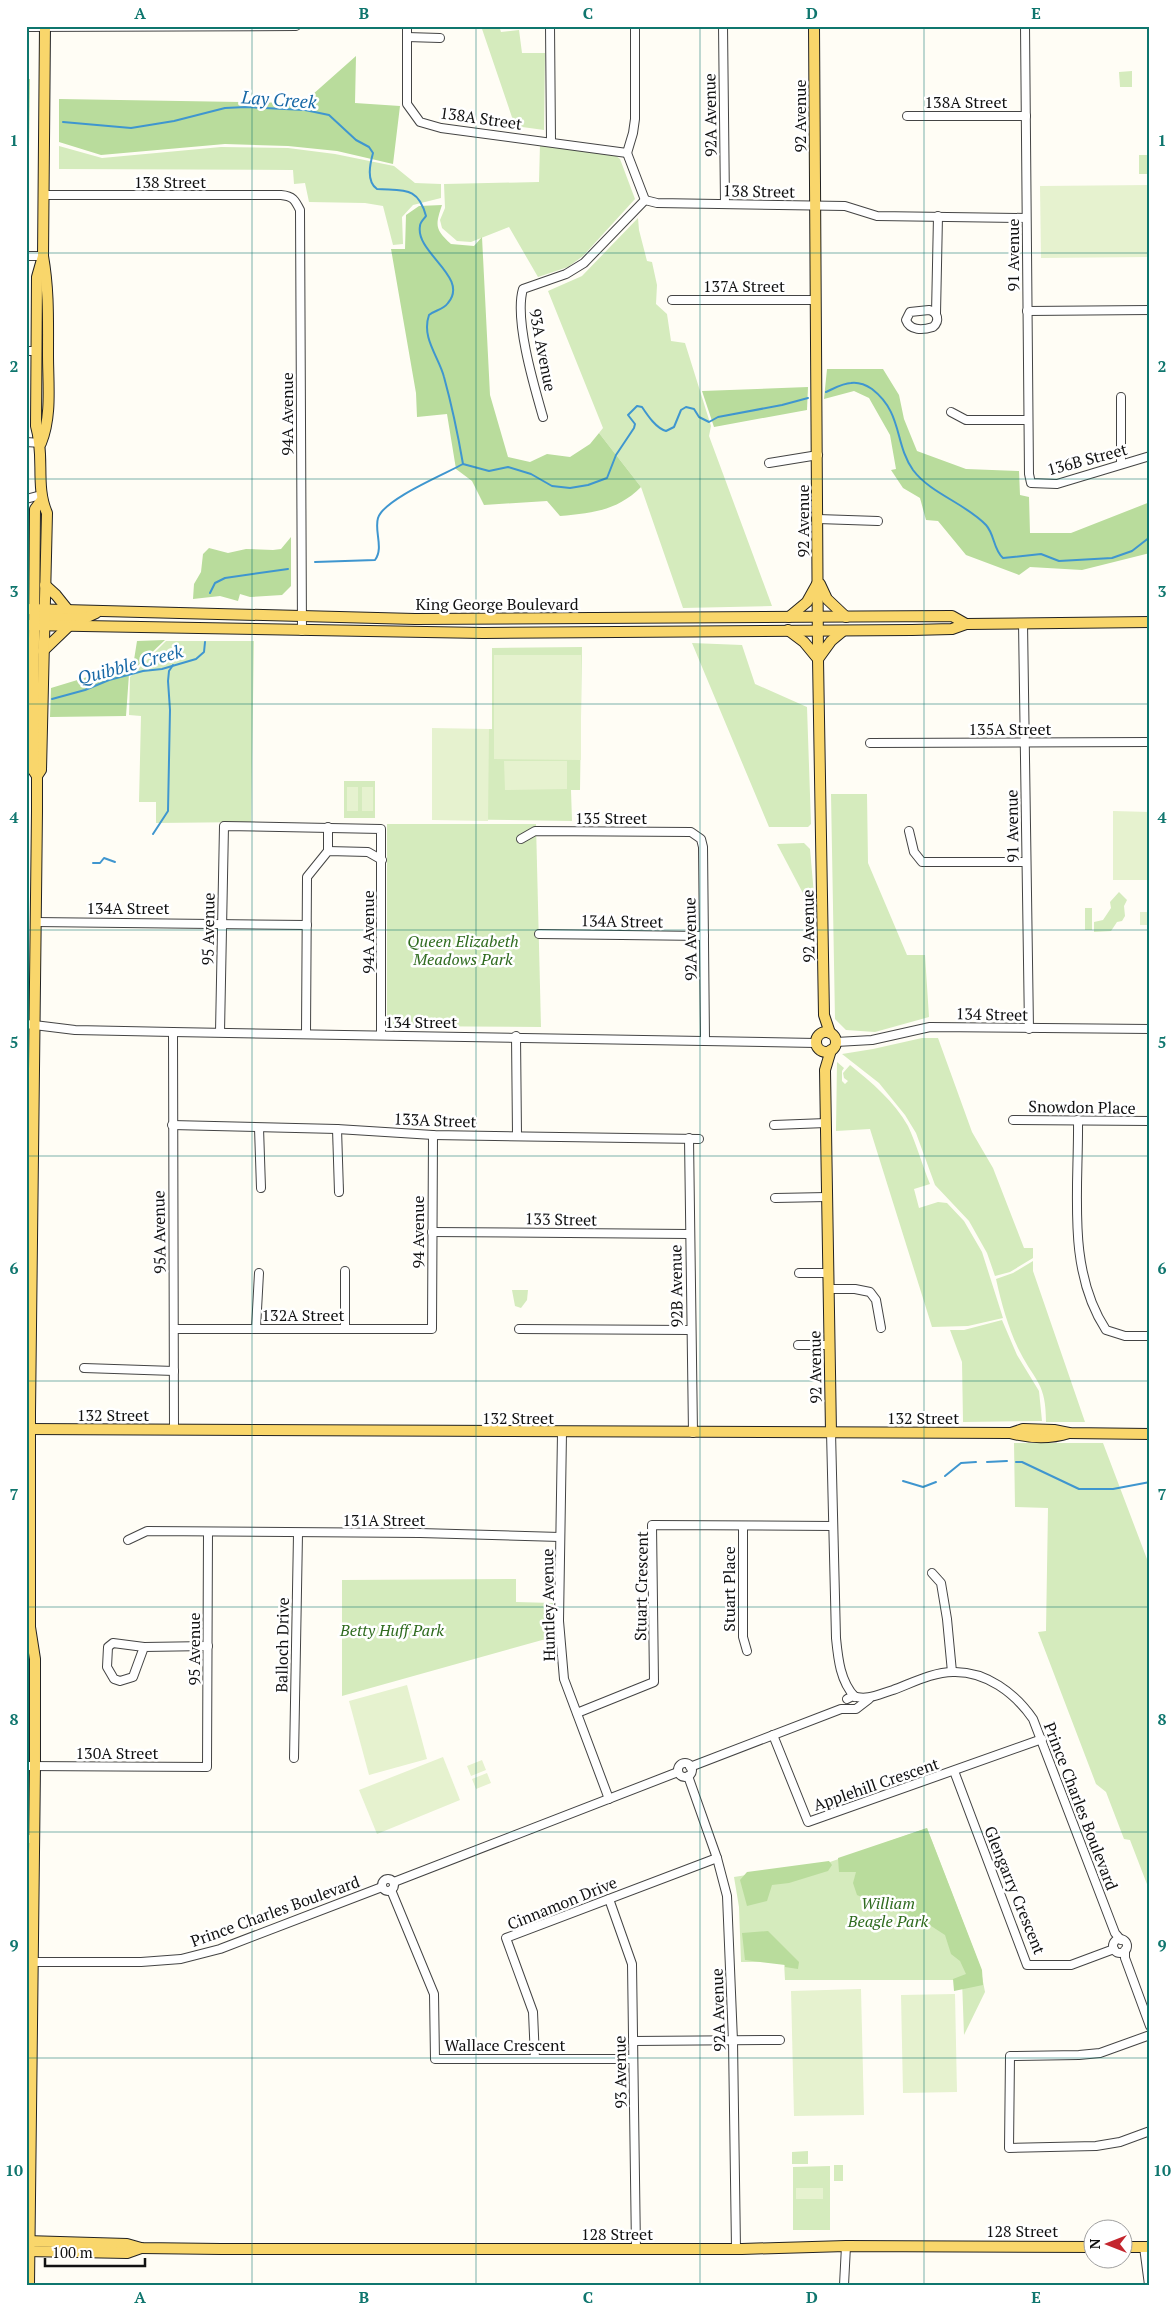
<svg xmlns="http://www.w3.org/2000/svg" width="1176" height="2311" viewBox="0 0 1176 2311" font-family="'PT Serif',serif">
<rect width="100%" height="100%" fill="#fffdf5"/>
<g fill="#d5ebbd">
<path d="M 481,26 L 499,26 L 501,32 L 519,30 L 522,53 L 545,53 L 544,130 L 515,126 Z"/>
<path d="M 1132,71 L 1132,87 L 1120,87 L 1119,72 Z"/>
<path d="M 540,144 L 615,155 L 620,159 L 635,199 L 583,256 L 568,267 L 538,277 L 509,227 L 471,242 L 457,241 L 442,228 L 440,220 L 445,208 L 444,184 L 539,182 Z"/>
<path d="M 59,146 L 102,158 L 221,147 L 288,148 L 335,154 L 394,166 L 415,183 L 441,184 L 441,198 L 413,205 L 402,217 L 403,244 L 393,245 L 383,206 L 365,203 L 309,202 L 305,183 L 294,184 L 293,170 L 59,169 Z"/>
<rect x="1139" y="155" width="11" height="19"/>
<path d="M 638,218 L 639,230 L 647,261 L 652,262 L 657,285 L 656,304 L 667,314 L 671,341 L 685,343 L 711,426 L 709,436 L 772,606 L 683,608 L 641,487 L 599,433 L 603,428 L 548,291 L 582,276 Z"/>
<path d="M 166,641 L 254,641 L 251,822 L 156,823 L 156,802 L 139,802 L 141,716 L 129,715 L 130,677 Z"/>
<path d="M 692,643 L 742,645 L 755,684 L 807,707 L 811,824 L 808,827 L 769,827 Z"/>
<path d="M 582,647 L 580,790 L 571,790 L 572,821 L 433,819 L 433,730 L 492,729 L 492,648 Z"/>
<rect x="344" y="781" width="31" height="37"/>
<path d="M 831,794 L 867,794 L 868,863 L 907,955 L 925,955 L 929,1017 L 875,1032 L 846,1030 L 835,1019 Z"/>
<path d="M 387,824 L 536,824 L 541,1027 L 387,1026 Z"/>
<path d="M 804,843 L 810,849 L 816,918 L 777,844 Z"/>
<path d="M 1119,892 L 1127,900 L 1124,906 L 1125,916 L 1122,921 L 1117,922 L 1111,931 L 1094,932 L 1094,922 L 1103,920 L 1111,908 L 1110,902 Z"/>
<rect x="1085" y="908" width="7" height="22"/>
<path d="M 922,1038 L 938,1038 L 972,1132 L 993,1168 L 1024,1248 L 1033,1248 L 1033,1258 L 1010,1272 L 995,1276 L 987,1253 L 969,1221 L 935,1185 L 916,1133 L 905,1115 L 879,1083 L 842,1054 L 873,1049 Z"/>
<path d="M 837,1062 L 844,1068 L 842,1071 L 842,1081 L 845,1084 L 848,1081 L 844,1078 L 843,1073 L 850,1065 C 872,1083 894,1101 908,1126 C 917,1145 922,1165 930,1184 L 914,1189 L 919,1208 L 938,1202 L 947,1203 L 964,1221 L 982,1252 L 1003,1318 L 968,1326 L 932,1327 L 870,1129 L 836,1131 Z"/>
<path d="M 1033,1261 L 1033,1271 L 1085,1422 L 1046,1422 C 1046,1383 1036,1383 1020,1352 C 1009,1331 1001,1302 996,1279 L 1013,1273 Z"/>
<path d="M 512,1290 L 528,1290 L 527,1300 L 521,1308 L 515,1306 Z"/>
<path d="M 1002,1320 L 1017,1355 L 1039,1391 L 1042,1421 L 963,1422 L 962,1362 L 950,1330 L 964,1330 Z"/>
<path d="M 1014,1443 L 1103,1443 L 1150,1567 L 1150,1892 L 1130,1840 L 1124,1839 L 1106,1792 L 1096,1784 L 1038,1632 L 1046,1631 L 1048,1508 L 1015,1507 Z"/>
<path d="M 516,1579 L 516,1602 L 553,1603 L 553,1637 L 342,1696 L 342,1580 Z"/>
<path d="M 927,1828 L 980,1966 L 985,1992 L 964,2035 L 962,1980 L 785,1980 L 784,1962 L 741,1962 L 739,1907 L 734,1877 L 830,1862 Z"/>
<path d="M 808,2151 L 808,2164 L 792,2164 L 792,2152 Z"/>
<rect x="834" y="2165" width="9" height="16"/>
<path d="M 830,2166 L 830,2230 L 793,2230 L 793,2167 Z"/>
</g>
<g fill="#b9dc9c">
<path d="M 356,56 L 355,103 L 400,106 L 393,164 L 337,151 L 288,146 L 225,144 L 101,155 L 59,142 L 59,99 L 303,103 Z"/>
<path d="M 26,79 L 30,79 L 29,148 L 26,148 Z"/>
<path d="M 442,205 C 435,226 435,229 451,244 L 474,246 L 482,237 L 490,395 L 508,457 L 530,462 L 547,454 L 570,457 L 590,444 L 599,433 L 641,487 C 617,511 592,513 560,516 L 547,501 L 484,505 L 472,481 L 456,469 L 447,414 L 417,417 L 416,393 L 391,249 L 405,249 L 406,215 L 419,206 Z"/>
<path d="M 827,369 L 883,369 L 899,395 L 904,419 L 917,451 L 966,469 L 1019,471 L 1020,495 L 1029,497 L 1030,533 L 1071,533 L 1150,502 L 1150,553 L 1082,570 L 1030,567 L 1019,575 L 966,555 L 938,521 L 926,520 L 920,498 L 903,488 L 891,470 L 896,469 L 890,435 L 869,398 L 854,391 L 824,399 Z"/>
<path d="M 808,387 L 807,410 L 714,427 L 702,391 Z"/>
<path d="M 291,537 L 291,586 L 282,595 L 250,597 L 240,594 L 238,601 L 220,596 L 193,599 L 194,584 L 201,572 L 203,554 L 209,548 L 228,553 L 246,549 L 273,550 L 281,549 Z"/>
<path d="M 165,640 L 129,674 L 126,716 L 50,717 L 51,688 L 130,664 L 134,660 L 137,641 Z"/>
<path d="M 927,1828 L 982,1970 L 983,1985 L 954,1991 L 953,1979 L 966,1974 L 960,1961 L 951,1954 L 945,1935 L 925,1922 L 901,1917 L 894,1896 L 866,1899 L 857,1895 L 853,1883 L 856,1872 L 839,1872 L 838,1858 Z"/>
<path d="M 829,1861 L 832,1865 L 828,1871 L 789,1883 L 772,1885 L 767,1901 L 747,1906 L 740,1880 L 747,1872 Z"/>
<path d="M 768,1931 L 799,1962 L 798,1969 L 785,1967 L 785,1965 L 745,1960 L 742,1933 Z"/>
</g>
<g fill="#e6f2cf">
<path d="M 1150,185 L 1150,257 L 1041,258 L 1040,186 Z"/>
<path d="M 494,655 L 581,655 L 581,760 L 494,759 Z"/>
<path d="M 432,728 L 489,729 L 488,821 L 432,820 Z"/>
<path d="M 504,761 L 567,761 L 567,789 L 505,790 Z"/>
<rect x="347" y="787" width="11" height="24"/>
<rect x="362" y="787" width="11" height="24"/>
<path d="M 1113,811 L 1150,812 L 1150,880 L 1113,880 Z"/>
<rect x="1140" y="912" width="10" height="13"/>
<path d="M 407,1685 L 427,1759 L 369,1775 L 349,1701 Z"/>
<path d="M 443,1757 L 460,1800 L 377,1834 L 359,1790 Z"/>
<path d="M 482,1760 L 486,1770 L 471,1776 L 467,1766 Z"/>
<path d="M 487,1773 L 491,1783 L 476,1789 L 472,1779 Z"/>
<path d="M 861,1989 L 864,2115 L 794,2116 L 791,1991 Z"/>
<path d="M 955,1994 L 957,2092 L 903,2093 L 901,1995 Z"/>
<rect x="796" y="2188" width="27" height="11"/>
</g>
<g fill="none" stroke-linecap="round" stroke-linejoin="round">
<g stroke="#3f96cf" stroke-width="2">
<path d="M 63,122 L 131,128 L 174,121 L 225,108 L 246,107 L 305,110 L 329,115 L 356,140 L 369,147 L 373,153 C 370,164 366,181 377,189 C 404,191 418,186 426,216 C 424,219 420,222 420,226 C 415,253 470,277 448,303 C 443,310 435,310 429,315 C 421,338 439,357 444,377 C 452,406 458,435 463,464"/>
<path d="M 826,392 C 833,389 843,383 851,383 C 859,382 866,385 872,389 C 903,413 894,443 913,470 C 931,494 965,503 986,525 C 995,535 993,549 1003,558 L 1041,554 L 1059,561 L 1112,558 L 1132,551 L 1150,537"/>
<path d="M 315,562 L 375,560 C 384,548 374,531 378,518 C 384,499 445,474 463,464 L 489,471 L 508,467 L 531,474 L 552,486 L 570,488 L 588,485 L 607,478 L 616,455 L 634,428 L 635,424 L 628,415 L 637,406 L 642,407 C 648,416 656,428 666,431 L 674,427 L 681,410 L 686,407 L 694,409 L 699,417 L 709,422 L 718,417 L 782,405 L 808,398"/>
<path d="M 210,593 L 215,583 L 225,578 L 288,569"/>
<path d="M 52,699 L 85,690 L 109,680 L 143,671 L 162,669 L 196,659 L 204,652 L 205,642"/>
<path d="M 153,834 L 168,811 L 170,710 L 168,681 L 169,671 L 173,665"/>
<path d="M 93,863 L 100,863 L 104,858 L 115,862"/>
<path d="M 987,1462 L 1007,1461"/>
<path d="M 1016,1462 L 1022,1462 L 1079,1489 L 1113,1489 L 1150,1482"/>
<path d="M 945,1476 L 961,1463 L 976,1462"/>
<path d="M 903,1481 L 923,1487 L 936,1482"/>
</g>
<g stroke="#444" stroke-width="10">
<g id="minor">
<path d="M 407,26 L 407,104 L 420,122 L 441,128 L 627,153"/>
<path d="M 550,26 L 551,141"/>
<path d="M 723,26 L 725,204"/>
<path d="M 1025,26 L 1029,474 L 1031,483 L 1057,484 L 1150,456"/>
<path d="M 26,27 L 296,26"/>
<path d="M 407,37 L 440,38"/>
<path d="M 907,116 L 1026,116"/>
<path d="M 627,153 L 633,133 L 635,119 L 635,26"/>
<path d="M 627,153 L 645,200"/>
<path d="M 45,195 L 281,195 C 293,196 295,200 300,210 L 302,631"/>
<path d="M 645,200 L 657,203 L 845,206 L 877,216 L 1026,218"/>
<path d="M 26,256 L 43,256"/>
<path d="M 672,300 L 816,300"/>
<path d="M 929,310 C 938,312 940,321 933,327 C 923,330 910,331 906,320 L 910,312 Z"/>
<path d="M 1027,311 L 1150,310"/>
<path d="M 936,314 L 938,216"/>
<path d="M 26,351 L 36,351"/>
<path d="M 1121,397 L 1121,464"/>
<path d="M 951,412 L 966,420 L 1028,420"/>
<path d="M 543,417 C 534,386 514,319 523,289 L 566,274 L 584,263 L 645,200"/>
<path d="M 26,442 L 41,443"/>
<path d="M 769,463 L 818,455"/>
<path d="M 26,499 L 41,495"/>
<path d="M 818,519 L 878,521"/>
<path d="M 1023,623 L 1029,1029"/>
<path d="M 870,743 L 1150,742"/>
<path d="M 909,831 L 914,852 L 922,862 L 1026,862"/>
<path d="M 521,839 L 535,831 L 691,832 L 701,839 L 703,847 L 705,1039"/>
<path d="M 328,851 L 328,827"/>
<path d="M 35,922 L 307,925"/>
<path d="M 539,934 L 704,936"/>
<path d="M 26,1024 L 75,1030 L 173,1032 L 816,1043"/>
<path d="M 173,1032 L 174,1430"/>
<path d="M 220,1032 L 224,826 L 381,829 L 381,1035"/>
<path d="M 306,1034 L 307,877 L 328,851 L 368,852 L 382,860"/>
<path d="M 516,1036 L 517,1135"/>
<path d="M 836,1042 L 872,1040 L 930,1027 L 1150,1029"/>
<path d="M 1013,1120 L 1150,1121"/>
<path d="M 1078,1120 C 1079,1190 1066,1269 1106,1330 L 1125,1336 L 1150,1336"/>
<path d="M 172,1125 L 337,1129 L 433,1135 L 699,1139"/>
<path d="M 774,1125 L 826,1123"/>
<path d="M 259,1128 L 261,1188"/>
<path d="M 337,1129 L 339,1192"/>
<path d="M 689,1138 L 693,1433"/>
<path d="M 775,1198 L 827,1197"/>
<path d="M 432,1232 L 689,1234"/>
<path d="M 345,1271 L 345,1329"/>
<path d="M 799,1273 L 829,1273"/>
<path d="M 829,1289 L 855,1289 L 870,1292 L 876,1300 L 881,1328"/>
<path d="M 256,1328 L 259,1273"/>
<path d="M 174,1329 L 432,1329 L 433,1135"/>
<path d="M 519,1329 L 690,1330"/>
<path d="M 798,1345 L 830,1345"/>
<path d="M 84,1368 L 174,1371"/>
<path d="M 831,1432 L 836,1638 C 838,1658 840,1681 855,1697"/>
<path d="M 562,1433 L 559,1621 L 564,1679 L 609,1799"/>
<path d="M 743,1526 L 743,1637 L 747,1651"/>
<path d="M 128,1540 L 147,1531 L 420,1533 L 560,1537"/>
<path d="M 932,1573 L 941,1583 L 947,1619 L 952,1672"/>
<path d="M 144,1647 L 133,1677 L 120,1681 L 114,1679 L 107,1667 L 108,1647 L 113,1643 L 144,1647 L 208,1646"/>
<path d="M 847,1699 L 853,1696 C 867,1701 879,1694 893,1690 C 912,1683 933,1672 953,1672 C 986,1671 1015,1693 1033,1719 L 1115,1933 L 1121,1940"/>
<path d="M 577,1713 L 654,1682 L 652,1525 L 833,1526"/>
<path d="M 773,1735 L 808,1822 L 1042,1739"/>
<path d="M 294,1758 L 298,1534"/>
<circle cx="685" cy="1770" r="7"/>
<path d="M 26,1766 L 207,1767 L 208,1532"/>
<path d="M 690,1767 L 841,1709 L 856,1709 L 869,1699"/>
<path d="M 954,1771 L 1027,1965 L 1071,1965 L 1114,1949"/>
<path d="M 688,1776 L 717,1858 L 727,1896 L 733,2041 L 736,2249"/>
<path d="M 26,1839 L 34,1839"/>
<circle cx="388" cy="1885" r="6"/>
<path d="M 394,1882 L 678,1772"/>
<path d="M 391,1890 L 434,1994 L 435,2059 L 633,2059"/>
<path d="M 609,1899 L 632,1964 L 636,2249"/>
<circle cx="1120" cy="1946" r="7"/>
<path d="M 1125,1950 L 1125,1958 L 1150,2026"/>
<path d="M 26,1962 L 141,1962 L 181,1959 L 220,1949 L 382,1887"/>
<path d="M 1150,2035 L 1100,2053 L 1079,2055 L 1010,2056 L 1009,2148 L 1096,2146 L 1120,2142 L 1150,2131"/>
<path d="M 633,2041 L 780,2040"/>
<path d="M 535,2059 L 533,2012 L 506,1938 L 717,1858"/>
<path d="M 1144,2247 L 1149,2285"/>
<path d="M 844,2285 L 846,2246"/>
</g>
</g>
<g stroke="#222" stroke-width="12">
<g id="major">
<path d="M 814,26 L 818,659 L 824,1015 L 830,1033"/>
<path d="M 41,443 C 52,416 48,384 48,355 C 48,321 49,290 43,256 L 45,26"/>
<path d="M 820,584 L 827,599 L 846,617"/>
<path d="M 45,585 L 56,595 L 68,610"/>
<path d="M 26,609 L 415,619 L 952,616 L 966,624"/>
<path d="M 789,617 L 807,602 L 817,584"/>
<path d="M 39,618 L 83,619 L 96,613"/>
<path d="M 26,625 L 483,633 L 912,630 L 952,629 L 966,624 L 1150,622"/>
<path d="M 788,630 L 804,642 L 818,659"/>
<path d="M 43,651 L 68,627"/>
<path d="M 818,659 L 831,641 L 843,631"/>
<path d="M 37,776 L 41,770 L 47,513 C 35,486 45,456 36,426 L 37,277 L 43,256"/>
<circle cx="826" cy="1042" r="10"/>
<path d="M 831,1050 L 825,1070 L 831,1432"/>
<path d="M 26,1429 L 1010,1433 C 1029,1438 1050,1439 1069,1433"/>
<path d="M 1011,1433 L 1023,1429 L 1054,1430 L 1069,1433 L 1150,1434"/>
<path d="M 26,2241 L 127,2244 L 141,2248 L 221,2249 L 742,2249 L 846,2246 L 1094,2247"/>
<path d="M 1124,2247 L 1150,2247"/>
<path d="M 26,2251 L 127,2253 L 141,2248"/>
<path d="M 29,2285 L 35,1766 L 35,1659 L 30,1627 L 30,1413 L 37,811 L 37,776 L 33,770 L 35,509 L 41,501"/>
</g>
</g>
<use href="#minor" stroke="#fff" stroke-width="8"/>
<use href="#major" stroke="#f9d66b" stroke-width="10"/>
</g>
<path fill="none" stroke="#0f766e" stroke-width="1" stroke-opacity="0.55" d="M 252,26 L 252,2285M 476,26 L 476,2285M 700,26 L 700,2285M 924,26 L 924,2285M 26,253 L 1150,253M 26,479 L 1150,479M 26,704 L 1150,704M 26,930 L 1150,930M 26,1156 L 1150,1156M 26,1381 L 1150,1381M 26,1607 L 1150,1607M 26,1832 L 1150,1832M 26,2058 L 1150,2058"/>
<g text-anchor="middle" dominant-baseline="central" stroke-width="5" stroke-linejoin="round" paint-order="stroke">
<g font-size="16" fill="#111" stroke="#fff">
<text x="966" y="102">138A Street</text>
<text transform="translate(710 115) rotate(-91)">92A Avenue</text>
<text transform="translate(800 116) rotate(-90)">92 Avenue</text>
<text transform="translate(481 118) rotate(8)">138A Street</text>
<text x="170" y="182">138 Street</text>
<text transform="translate(759 191) rotate(1)">138 Street</text>
<text transform="translate(1013 255) rotate(-90)">91 Avenue</text>
<text x="744" y="286">137A Street</text>
<text transform="translate(543 350) rotate(79)">93A Avenue</text>
<text transform="translate(287 414) rotate(-90)">94A Avenue</text>
<text transform="translate(1087 459) rotate(-15)">136B Street</text>
<text transform="translate(803 521) rotate(-90)">92 Avenue</text>
<text x="497" y="604">King George Boulevard</text>
<text x="1010" y="729">135A Street</text>
<text x="611" y="818">135 Street</text>
<text transform="translate(1012 826) rotate(-91)">91 Avenue</text>
<text x="128" y="908">134A Street</text>
<text transform="translate(622 921) rotate(1)">134A Street</text>
<text transform="translate(808 926) rotate(-91)">92 Avenue</text>
<text transform="translate(208 929) rotate(-89)">95 Avenue</text>
<text transform="translate(368 932) rotate(-90)">94A Avenue</text>
<text transform="translate(690 939) rotate(-91)">92A Avenue</text>
<text transform="translate(992 1014) rotate(1)">134 Street</text>
<text x="421" y="1022">134 Street</text>
<text transform="translate(1082 1107) rotate(1)">Snowdon Place</text>
<text transform="translate(435 1120) rotate(2)">133A Street</text>
<text transform="translate(561 1219) rotate(1)">133 Street</text>
<text transform="translate(159 1232) rotate(-91)">95A Avenue</text>
<text transform="translate(418 1232) rotate(-90)">94 Avenue</text>
<text transform="translate(676 1286) rotate(-91)">92B Avenue</text>
<text x="303" y="1315">132A Street</text>
<text transform="translate(815 1367) rotate(-91)">92 Avenue</text>
<text x="113" y="1415">132 Street</text>
<text x="518" y="1418">132 Street</text>
<text x="923" y="1418">132 Street</text>
<text x="384" y="1520">131A Street</text>
<text transform="translate(641 1586) rotate(-89)">Stuart Crescent</text>
<text transform="translate(729 1589) rotate(-90)">Stuart Place</text>
<text transform="translate(548 1605) rotate(-91)">Huntley Avenue</text>
<text transform="translate(282 1645) rotate(-89)">Balloch Drive</text>
<text transform="translate(194 1649) rotate(-90)">95 Avenue</text>
<text x="117" y="1753">130A Street</text>
<text transform="translate(876 1784) rotate(-19)">Applehill Crescent</text>
<text transform="translate(1081 1806) rotate(69)">Prince Charles Boulevard</text>
<text transform="translate(1015 1890) rotate(68)">Glengarry Crescent</text>
<text transform="translate(562 1903) rotate(-22)">Cinnamon Drive</text>
<text transform="translate(275 1911) rotate(-20)">Prince Charles Boulevard</text>
<text transform="translate(718 2010) rotate(-92)">92A Avenue</text>
<text x="505" y="2045">Wallace Crescent</text>
<text transform="translate(620 2072) rotate(-91)">93 Avenue</text>
<text x="1022" y="2231">128 Street</text>
<text x="617" y="2234">128 Street</text>
</g>
<g font-size="16" font-style="italic" fill="#2f6b1f" stroke="#fff">
<text x="463" y="941">Queen Elizabeth<tspan x="463" dy="18">Meadows Park</tspan></text>
<text x="392" y="1630">Betty Huff Park</text>
<text x="888" y="1903">William<tspan x="888" dy="18">Beagle Park</tspan></text>
</g>
<g font-size="18" font-style="italic" fill="#1768a6" stroke="#fff">
<text transform="translate(279 99) rotate(4)">Lay Creek</text>
<text transform="translate(130 664) rotate(-15)">Quibble Creek</text>
</g>
</g>
<rect width="1176" height="2311" fill="none" stroke="#ffffff" stroke-width="55"/>
<g transform="translate(1108 2244) rotate(270)"><circle r="24" fill="#ffffff" stroke="#a0a0a0"/>
<path d="M0-4L9 19L0 12L-9 19Z" fill="#c4262e"/>
<text y="-8" font-size="14" font-weight="bold" text-anchor="middle" fill="#111111">N</text>
</g>
<path d="M45 2258v8h100v-8" fill="none" stroke="#111111" stroke-width="2.5"/>
<text x="52" y="2258" font-size="15" fill="#111111" stroke="#ffffff" stroke-width="4" paint-order="stroke">100 m</text>
<rect x="28" y="28" width="1120" height="2256" fill="none" stroke="#0f766e" stroke-width="2"/>
<g font-size="16" text-anchor="middle" font-weight="bold" fill="#0f766e">
<text x="140" y="19">A</text>
<text x="364" y="19">B</text>
<text x="588" y="19">C</text>
<text x="812" y="19">D</text>
<text x="1036" y="19">E</text>
<text x="14" y="146">1</text>
<text x="1162" y="146">1</text>
<text x="14" y="372">2</text>
<text x="1162" y="372">2</text>
<text x="14" y="597">3</text>
<text x="1162" y="597">3</text>
<text x="14" y="823">4</text>
<text x="1162" y="823">4</text>
<text x="14" y="1048">5</text>
<text x="1162" y="1048">5</text>
<text x="14" y="1274">6</text>
<text x="1162" y="1274">6</text>
<text x="14" y="1500">7</text>
<text x="1162" y="1500">7</text>
<text x="14" y="1725">8</text>
<text x="1162" y="1725">8</text>
<text x="14" y="1951">9</text>
<text x="1162" y="1951">9</text>
<text x="14" y="2176">10</text>
<text x="1162" y="2176">10</text>
<text x="140" y="2303">A</text>
<text x="364" y="2303">B</text>
<text x="588" y="2303">C</text>
<text x="812" y="2303">D</text>
<text x="1036" y="2303">E</text>
</g>
</svg>
